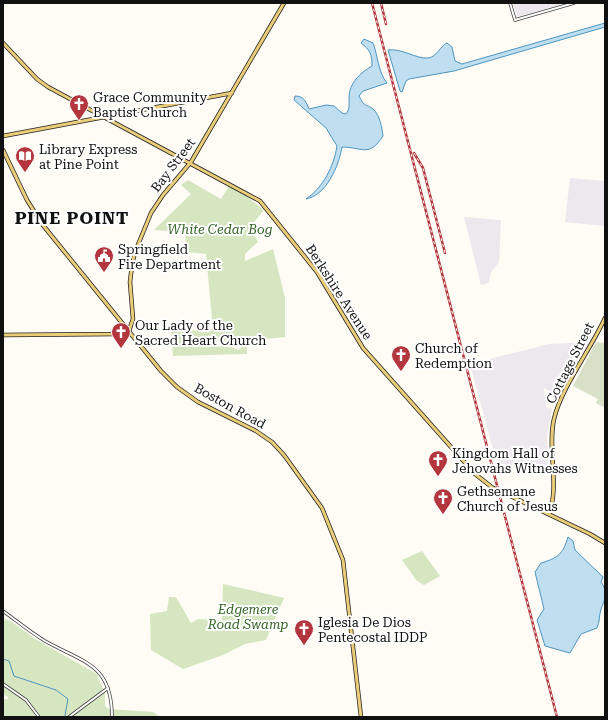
<svg xmlns="http://www.w3.org/2000/svg" width="608" height="720" viewBox="0 0 608 720" font-family="'Roboto Serif',serif">
<rect width="100%" height="100%" fill="#fefcf5"/>
<g fill="#ede7ee">
<path d="M 513,3 L 565,3 L 517,17 Z"/>
<path d="M 570,178 L 605,181 L 605,226 L 565,222 Z"/>
<path d="M 464,217 L 501,220 L 499,262 L 491,272 L 489,283 L 481,285 Z"/>
<path d="M 589,342 L 558,397 L 544,388 L 546,407 L 552,409 L 547,437 L 548,468 L 536,469 L 532,467 L 497,464 L 470,364 L 549,344 Z"/>
</g>
<g fill="#d5e6c1" fill-rule="evenodd">
<path d="M 188,180 L 221,199 L 229,186 L 241,192 L 264,210 L 250,227 L 258,242 L 245,254 L 245,261 L 273,249 L 285,298 L 285,337 L 247,341 L 247,354 L 173,356 L 171,332 L 213,329 L 206,254 L 186,252 L 185,232 L 154,230 L 191,194 L 181,185 ZM 241,340 L 244,342 L 239,350 C 228,344 215,349 206,343 L 207,341 Z"/>
<path d="M 422,551 L 440,576 L 424,585 L 417,581 L 402,560 Z"/>
<path d="M 223,584 L 284,598 L 266,640 L 245,644 L 223,655 L 183,669 L 151,650 L 150,614 L 167,611 L 169,597 L 176,597 L 191,623 L 198,619 L 222,620 Z"/>
<path d="M 3,618 L 12,622 L 37,640 L 97,674 L 105,694 L 105,706 L 109,709 L 153,712 L 160,717 L 3,717 L 3,700 L 9,698 L 3,694 Z"/>
</g>
<path fill="#d8e0c7" d="M 596,342 L 605,343 L 605,403 L 603,407 L 596,403 L 598,399 L 573,386 Z"/>
<g fill="#bfdff1" stroke="#4d94c0">
<path d="M 605,23 L 605,27 L 454,71 L 409,79 L 406,81 L 402,92 L 400,91 L 388,50 C 402,48 416,59 428,58 C 437,57 440,46 447,43 L 452,47 L 455,61 L 462,64 Z"/>
<path d="M 364,39 L 373,43 C 378,56 378,72 387,83 L 363,91 L 359,96 C 365,108 365,103 373,109 C 380,115 382,128 383,136 C 369,158 362,147 342,147 C 339,165 327,195 306,199 C 323,188 334,166 337,146 L 326,128 L 294,100 L 295,96 C 304,96 306,102 309,109 L 326,105 L 334,106 L 342,113 L 346,114 C 350,109 349,104 349,98 C 349,83 360,73 372,66 C 372,54 370,50 361,43 Z"/>
<path d="M 568,537 L 573,541 L 575,550 L 603,577 L 601,582 C 608,591 605,600 601,609 C 599,615 600,622 597,628 L 581,634 L 570,653 L 545,646 L 537,620 L 544,609 L 535,572 L 541,563 C 558,558 563,554 568,537 Z"/>
</g>
<g fill="none" stroke-linecap="round" stroke-linejoin="round">
<path stroke="#4d94c0" stroke-width="1" d="M 3,659 L 9,661 L 14,676 L 56,690 L 68,699 L 65,715 L 66,717"/>
<g stroke="#444" stroke-width="3.5">
<g id="minor">
<path d="M 510,3 L 515,20 L 574,3"/>
<path d="M 3,611 C 17,621 30,632 45,641 C 84,663 112,664 112,717"/>
<path d="M 3,684 L 26,700 L 39,717"/>
<path d="M 69,717 L 108,688"/>
</g>
</g>
<g stroke="#222" stroke-width="4.5">
<g id="major">
<path d="M 3,43 L 37,79 L 48,87 L 260,201 L 317,272 L 363,348 L 475,474 L 493,488"/>
<path d="M 3,136 L 232,93"/>
<path d="M 3,150 L 27,200 L 42,224 L 161,371 L 177,387 L 198,402 L 256,431 L 272,442 L 284,455 L 322,508 L 343,560 L 361,717"/>
<path d="M 129,331 L 133,319 L 130,282 L 132,265 L 135,252 L 151,213 L 163,195 L 191,162 L 284,3"/>
<path d="M 3,335 L 116,334 L 129,331"/>
<path d="M 502,492 L 590,534 L 605,543"/>
<path d="M 549,514 C 560,486 547,449 554,419 C 561,388 591,349 605,318"/>
</g>
</g>
<use href="#minor" stroke="#fff" stroke-width="2"/>
<use href="#major" stroke="#eacd79" stroke-width="3"/>
<g stroke="#b3363e" stroke-width="2.5">
<g id="rail">
<path d="M 372,3 L 557,717"/>
<path d="M 381,3 L 386,24"/>
<path d="M 414,153 L 423,168 L 445,253"/>
</g>
</g>
<use href="#rail" stroke="#fff" stroke-width="1" stroke-dasharray="3" stroke-linecap="butt"/>
<g stroke="#222" stroke-width="4.5" stroke-linecap="butt">
<path id="major-bridge" d="M 493,488 L 502,492"/>
</g>
<use href="#major-bridge" stroke="#eacd79" stroke-width="3"/>
</g>
<defs>
<g id="church-pin" transform="scale(1)"><path d="M0 17L-7.5 6A9.5 9.5 0 1 1 7.5 6Z" fill="#b3363e" stroke="#fff"/><path d="M-1.2-6h2.4v3.5h3.3v2.4h-3.3V6h-2.4V-.1h-3.3v-2.4h3.3Z" fill="#fff"/></g>
<g id="library-pin" transform="scale(1)"><path d="M0 17L-7.5 6A9.5 9.5 0 1 1 7.5 6Z" fill="#b3363e" stroke="#fff"/><path d="M-6-4Q-3-5.5-.7-3.5V5Q-3 3-6 4ZM6-4Q3-5.5 .7-3.5V5Q3 3 6 4Z" fill="#fff"/></g>
<g id="civic-pin" transform="scale(1)"><path d="M0 17L-7.5 6A9.5 9.5 0 1 1 7.5 6Z" fill="#b3363e" stroke="#fff"/><path d="M-.6-6.5H3V-4.5H.6V-3L4-1V1h2V6H-6V1h2V-1L-.6-3ZM-1.2 2.5V6h2.4V2.5Z" fill="#fff"/></g>
</defs>
<g fill-rule="evenodd">
<use href="#church-pin" x="79" y="104"/>
<use href="#library-pin" x="25" y="156"/>
<use href="#civic-pin" x="104" y="256"/>
<use href="#church-pin" x="121" y="332"/>
<use href="#church-pin" x="401" y="355"/>
<use href="#church-pin" x="438" y="460"/>
<use href="#church-pin" x="443" y="498"/>
<use href="#church-pin" x="304" y="629"/>
</g>
<g text-anchor="middle" dominant-baseline="central" stroke-width="4" stroke-linejoin="round" paint-order="stroke">
<g font-size="13" fill="#111" stroke="#fff" text-anchor="start">
<text x="93" y="97">Grace Community<tspan x="93" dy="15">Baptist Church</tspan></text>
<text x="39" y="149">Library Express<tspan x="39" dy="15">at Pine Point</tspan></text>
<text x="118" y="249">Springfield<tspan x="118" dy="15">Fire Department</tspan></text>
<text x="135" y="325">Our Lady of the<tspan x="135" dy="15">Sacred Heart Church</tspan></text>
<text x="415" y="348">Church of<tspan x="415" dy="15">Redemption</tspan></text>
<text x="452" y="453">Kingdom Hall of<tspan x="452" dy="15">Jehovahs Witnesses</tspan></text>
<text x="457" y="491">Gethsemane<tspan x="457" dy="15">Church of Jesus</tspan></text>
<text x="318" y="622">Iglesia De Dios<tspan x="318" dy="15">Pentecostal IDDP</tspan></text>
</g>
<g font-size="13" fill="#111" stroke="#fff">
<text transform="translate(173 165) rotate(-53)">Bay Street</text>
<text transform="translate(339 292) rotate(57)">Berkshire Avenue</text>
<text transform="translate(570 363) rotate(-63)">Cottage Street</text>
<text transform="translate(230 406) rotate(29)">Boston Road</text>
</g>
<g font-size="13" font-style="italic" fill="#346327" stroke="#fff">
<text x="220" y="229">White Cedar Bog</text>
<text x="248" y="609">Edgemere<tspan x="248" dy="15">Road Swamp</tspan></text>
</g>
<g font-size="17" font-weight="bold" letter-spacing="1" fill="#111" stroke="#fff">
<text x="72" y="218">PINE POINT</text>
</g>
</g>
<rect width="608" height="720" fill="none" stroke="#111111" stroke-width="8"/>
</svg>
